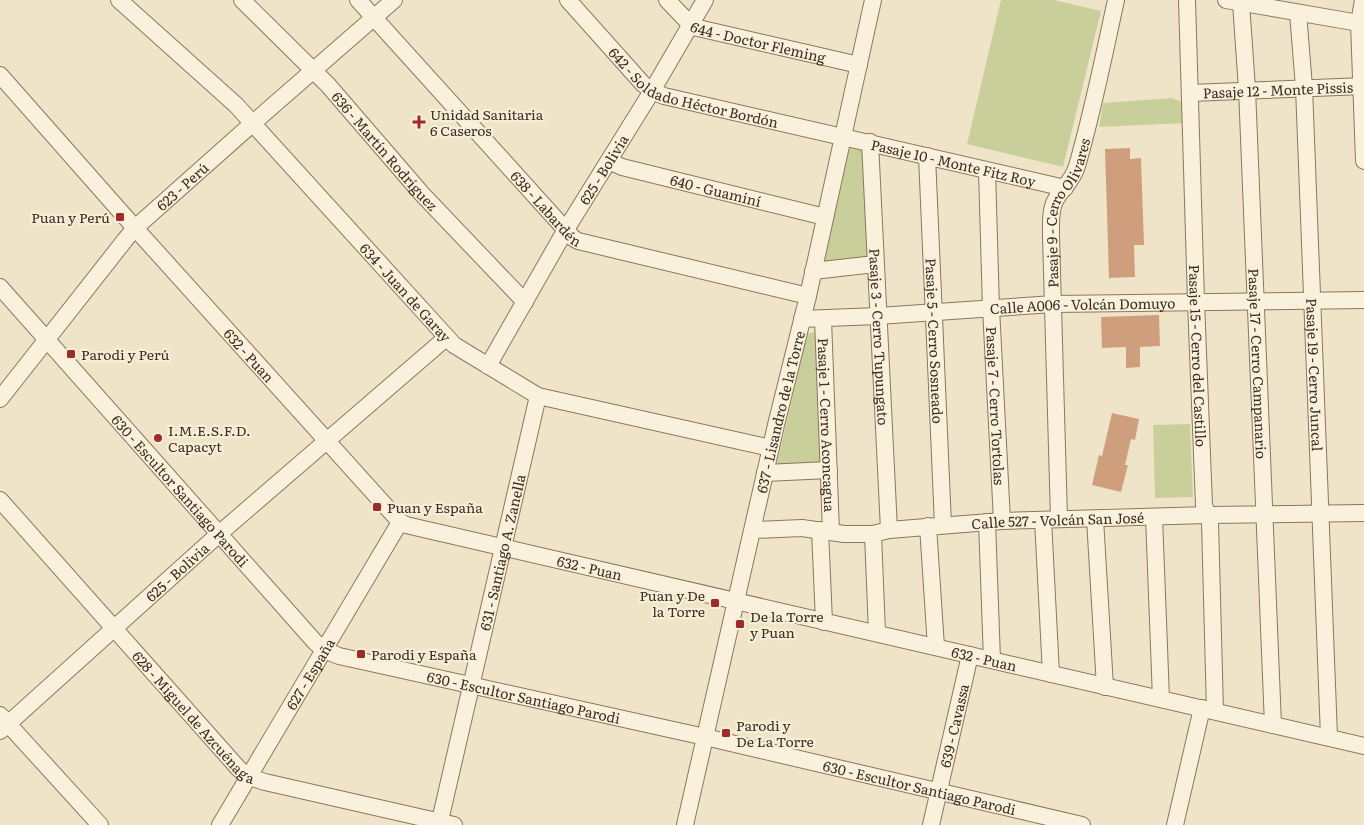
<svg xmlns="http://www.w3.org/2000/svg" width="1364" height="825" viewBox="0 0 1364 825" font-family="Literata,serif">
<rect width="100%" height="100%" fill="#f0e4c8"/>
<g fill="#c9cf9b">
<path d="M 1001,0 L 1054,0 L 1101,11 L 1063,167 L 967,144 Z"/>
<path d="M 1172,98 L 1186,104 L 1187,123 L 1099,127 L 1103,103 Z"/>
<path d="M 848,143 L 867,148 L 871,262 L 819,268 Z"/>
<path d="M 813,332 L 818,335 L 825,465 L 781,467 L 777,463 L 807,334 Z"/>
<path d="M 1190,424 L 1193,497 L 1155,498 L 1153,425 Z"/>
</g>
<g fill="#cf9f7d">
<path d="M 1130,148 L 1130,159 L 1141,158 L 1144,245 L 1134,245 L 1135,277 L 1109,278 L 1105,149 Z"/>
<path d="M 1159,315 L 1160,346 L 1140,347 L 1140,367 L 1126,368 L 1126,347 L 1102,348 L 1101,317 Z"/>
<path d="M 1112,413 L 1139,419 L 1135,440 L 1131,439 L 1125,465 L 1128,465 L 1121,492 L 1092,485 L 1099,455 L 1102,456 Z"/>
</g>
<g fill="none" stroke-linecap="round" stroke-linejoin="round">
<g stroke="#8d765c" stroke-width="18">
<g id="minor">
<path id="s1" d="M 119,0 L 236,105 L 454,345 L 538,396 L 771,448"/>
<path id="s2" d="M 242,0 L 328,85 L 422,194 L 525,302"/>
<path id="s3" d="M 358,0 L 573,238 L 578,241 L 808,296"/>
<path id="s4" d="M 568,0 L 643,84 L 652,91 L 664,96 L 1065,188"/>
<path id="s5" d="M 667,0 L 690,24 L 698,28 L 859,65"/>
<path id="s6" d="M 1187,0 L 1196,302 L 1204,505 L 1210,522 L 1215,711"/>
<path d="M 1226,0 L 1359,23"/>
<path d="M 1363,0 L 1359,23 L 1364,161"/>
<path id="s7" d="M 1241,3 L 1247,89 L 1273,725"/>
<path id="s8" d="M 1298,13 L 1304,87 L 1329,737"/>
<path id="s9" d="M 0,75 L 135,228 L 400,522 L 406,525 L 1364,746"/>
<path id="s10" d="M 1190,93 L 1364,86"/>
<path id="s11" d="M 870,142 L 889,530"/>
<path id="s12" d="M 927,156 L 943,525"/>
<path id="s13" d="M 609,161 L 622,167 L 825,217"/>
<path id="s14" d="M 987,171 L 991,308 L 1002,521"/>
<path d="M 813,271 L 875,264"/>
<path id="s15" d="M 0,287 L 315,642 L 324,650 L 339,656 L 705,737 L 1082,825"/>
<path id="s16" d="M 802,319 L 878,316 L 1054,304 L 1364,300"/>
<path id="s17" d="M 823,319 L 831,532"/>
<path id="s18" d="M 488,366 L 565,231 L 652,91 L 705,0"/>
<path id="s19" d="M 0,399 L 125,240 L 135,228 L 253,123 L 394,0"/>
<path d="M 765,473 L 829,470"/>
<path id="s20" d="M 0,500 L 239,769 L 249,777 L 265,782 L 454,825"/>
<path d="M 1154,517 L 1161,699"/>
<path id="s21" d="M 1059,519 L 1051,236 C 1051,225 1050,211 1055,201 C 1062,187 1072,183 1077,166 C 1093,111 1104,55 1116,0"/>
<path d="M 1095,519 L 1105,687"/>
<path d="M 1043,520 L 1051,674"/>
<path d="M 987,522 L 992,660"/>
<path d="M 928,526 L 936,647"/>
<path id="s22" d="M 753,530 L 802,528 L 844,534 L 873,534 L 889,530 L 1002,521 L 1208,515 L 1364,513"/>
<path d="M 820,530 L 824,622"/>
<path d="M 873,534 L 877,633"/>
<path d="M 0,715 L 100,825"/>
<path id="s23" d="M 0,731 L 220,533 L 446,338"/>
<path id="s24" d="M 220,825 L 400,522"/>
<path id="s25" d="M 439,825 L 538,396"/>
<path id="s26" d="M 685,825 L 776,425 L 808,296 L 873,0"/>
<path id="s27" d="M 931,825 L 970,655"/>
<path d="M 1175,825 L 1202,708"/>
</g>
</g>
<use href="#minor" stroke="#faf1dc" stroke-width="16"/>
</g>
<g fill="#9e2a2b" stroke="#f7eed8" stroke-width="2">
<path d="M416.5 114.5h5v5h5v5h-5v5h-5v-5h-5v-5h5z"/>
<rect x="115" y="212" width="10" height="10" rx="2.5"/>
<rect x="66" y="349" width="10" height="10" rx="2.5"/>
<circle cx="158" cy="438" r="5"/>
<rect x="372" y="502" width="10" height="10" rx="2.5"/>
<rect x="710" y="598" width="10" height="10" rx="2.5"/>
<rect x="735" y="619" width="10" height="10" rx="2.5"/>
<rect x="356" y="649" width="10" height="10" rx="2.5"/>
<rect x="721" y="728" width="10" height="10" rx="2.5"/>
</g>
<g text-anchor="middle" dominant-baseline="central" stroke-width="4.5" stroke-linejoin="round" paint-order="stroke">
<g font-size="14" fill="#3d2e20" stroke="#f7eed8">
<text stroke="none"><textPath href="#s5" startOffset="104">644 - Doctor Fleming</textPath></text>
<text stroke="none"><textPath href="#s4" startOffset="160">642 - Soldado Héctor Bordón</textPath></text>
<text stroke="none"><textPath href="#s10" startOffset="88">Pasaje 12 - Monte Pissis</textPath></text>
<text stroke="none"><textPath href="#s2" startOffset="208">636 - Martín Rodríguez</textPath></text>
<text stroke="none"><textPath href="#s4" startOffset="434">Pasaje 10 - Monte Fitz Roy</textPath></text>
<text stroke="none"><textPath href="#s18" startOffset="228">625 - Bolivia</textPath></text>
<text stroke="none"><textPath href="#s19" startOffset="281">623 - Perú</textPath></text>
<text stroke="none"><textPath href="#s13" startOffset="111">640 - Guaminí</textPath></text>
<text stroke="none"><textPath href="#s3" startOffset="281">638 - Labardén</textPath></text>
<text stroke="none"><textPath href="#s21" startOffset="310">Pasaje 9 - Cerro Olivares</textPath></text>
<text stroke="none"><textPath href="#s1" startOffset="410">634 - Juan de Garay</textPath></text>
<text stroke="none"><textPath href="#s16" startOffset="281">Calle A006 - Volcán Domuyo</textPath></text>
<text stroke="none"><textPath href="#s11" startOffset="195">Pasaje 3 - Cerro Tupungato</textPath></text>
<text stroke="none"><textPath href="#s12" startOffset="185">Pasaje 5 - Cerro Sosneado</textPath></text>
<text stroke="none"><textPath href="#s9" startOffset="375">632 - Puan</textPath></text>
<text stroke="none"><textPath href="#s6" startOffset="356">Pasaje 15 - Cerro del Castillo</textPath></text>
<text stroke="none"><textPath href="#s7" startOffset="361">Pasaje 17 - Cerro Campanario</textPath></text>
<text stroke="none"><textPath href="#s8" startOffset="362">Pasaje 19 - Cerro Juncal</textPath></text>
<text stroke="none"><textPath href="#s14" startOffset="235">Pasaje 7 - Cerro Tortolas</textPath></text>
<text stroke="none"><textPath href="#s26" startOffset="424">637 - Lisandro de la Torre</textPath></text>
<text stroke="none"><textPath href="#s17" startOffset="106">Pasaje 1 - Cerro Aconcagua</textPath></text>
<text stroke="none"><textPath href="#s15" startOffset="272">630 - Escultor Santiago Parodi</textPath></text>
<text stroke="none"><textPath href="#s22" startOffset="306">Calle 527 - Volcán San José</textPath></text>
<text stroke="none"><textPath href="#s25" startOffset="280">631 - Santiago A. Zanella</textPath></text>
<text stroke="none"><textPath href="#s9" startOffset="795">632 - Puan</textPath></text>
<text stroke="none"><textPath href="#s23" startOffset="238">625 - Bolivia</textPath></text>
<text stroke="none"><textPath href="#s9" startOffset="1200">632 - Puan</textPath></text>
<text stroke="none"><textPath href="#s24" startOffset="176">627 - España</textPath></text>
<text stroke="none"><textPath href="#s15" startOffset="692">630 - Escultor Santiago Parodi</textPath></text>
<text stroke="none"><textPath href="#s20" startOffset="291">628 - Miguel de Azcuénaga</textPath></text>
<text stroke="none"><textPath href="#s27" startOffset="102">639 - Cavassa</textPath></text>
<text stroke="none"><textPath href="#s15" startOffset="1098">630 - Escultor Santiago Parodi</textPath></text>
</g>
<g font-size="14" fill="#3d2e20" stroke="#f7eed8" text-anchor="start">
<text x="430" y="114">Unidad Sanitaria<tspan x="430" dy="16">6 Caseros</tspan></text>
<text x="110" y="217" text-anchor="end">Puan y Perú</text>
<text x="81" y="354">Parodi y Perú</text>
<text x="168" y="430">I.M.E.S.F.D.<tspan x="168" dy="16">Capacyt</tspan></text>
<text x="387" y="507">Puan y España</text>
<text x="705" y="595" text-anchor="end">Puan y De<tspan x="705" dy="16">la Torre</tspan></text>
<text x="750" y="616">De la Torre<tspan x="750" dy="16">y Puan</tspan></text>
<text x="371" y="654">Parodi y España</text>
<text x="736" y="725">Parodi y<tspan x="736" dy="16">De La Torre</tspan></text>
</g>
</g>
</svg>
